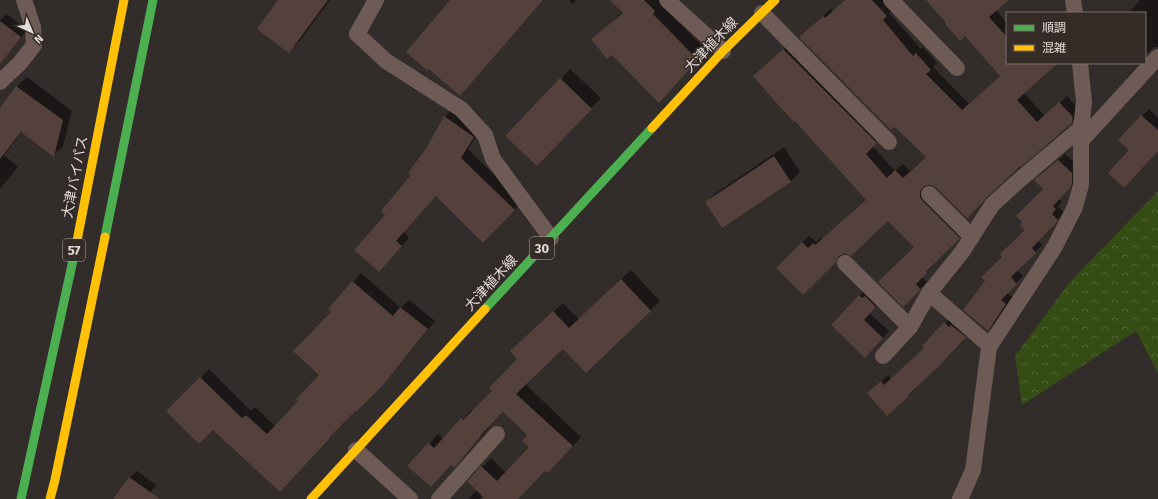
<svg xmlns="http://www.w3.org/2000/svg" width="1158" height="499" viewBox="0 0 1158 499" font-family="'Fira Sans','Noto Sans JP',sans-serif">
<defs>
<pattern id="forest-crowns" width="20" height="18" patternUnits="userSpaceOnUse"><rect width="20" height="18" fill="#354c14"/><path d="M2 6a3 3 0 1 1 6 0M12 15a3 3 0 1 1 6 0" fill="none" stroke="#526536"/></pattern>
</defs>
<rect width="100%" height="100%" fill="#322c2a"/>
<path fill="url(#forest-crowns)" d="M 1158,191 L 1158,373 L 1136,331 L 1022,405 L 1015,356 L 1069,283 Z"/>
<g fill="#0007">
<path d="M 279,0 L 330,0 L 299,42 L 289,51 Z"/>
<path d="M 569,0 L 576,0 L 572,4 Z"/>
<path d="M 611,0 L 661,0 L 661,4 L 706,50 L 667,93 L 592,39 L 623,12 Z"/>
<path d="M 846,0 L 892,0 L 893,9 L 889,13 L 921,49 L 923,47 L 937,63 L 933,67 L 969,104 L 1001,75 L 965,35 L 947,23 L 928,0 L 1007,0 L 996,10 L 1007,23 L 1007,63 L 1056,63 L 1023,92 L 1045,116 L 1067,96 L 1079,110 L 1079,115 L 1071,122 L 991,191 L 987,197 L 967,217 L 932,184 L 927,184 L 926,189 L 966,231 L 932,265 L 933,266 L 922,277 L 927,282 L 903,305 L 916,247 L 888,220 L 845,251 L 803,293 L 777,268 L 809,236 L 816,242 L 821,237 L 823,239 L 867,200 L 761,69 L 791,43 L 883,136 L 872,146 L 895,171 L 903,164 L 910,171 L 927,156 L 807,30 L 831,9 L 833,12 Z"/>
<path d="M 1140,0 L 1158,0 L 1158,47 L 1154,47 L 1145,55 L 1145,13 L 1129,13 Z"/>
<path d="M 7,14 L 27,30 L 3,58 L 0,55 L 0,20 Z"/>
<path d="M 570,69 L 601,98 L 546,155 L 561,79 Z"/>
<path d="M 27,77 L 72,111 L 63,146 L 54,155 L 22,132 L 4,155 L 18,167 L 0,189 L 0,109 L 17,86 Z"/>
<path d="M 452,109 L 481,129 L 468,149 L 522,202 L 483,241 L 436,195 L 404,232 L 409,238 L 386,263 L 387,215 L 413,175 L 445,117 Z"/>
<path d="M 1149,109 L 1158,118 L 1158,150 L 1130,150 L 1119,140 Z"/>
<path d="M 784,147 L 800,172 L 791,181 L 706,202 L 716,193 Z"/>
<path d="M 1065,154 L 1078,166 L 1077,180 L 1059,199 L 1062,202 L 1058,206 L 1064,213 L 1038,240 L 1042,245 L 1017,270 L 1023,276 L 1006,293 L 1012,297 L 994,324 L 988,330 L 1003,257 L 1026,230 L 1044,189 L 1042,174 Z"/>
<path d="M 631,270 L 660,301 L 586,371 L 563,347 L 525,384 L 581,437 L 557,463 L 545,469 L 514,499 L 468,499 L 477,490 L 469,481 L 491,458 L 506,473 L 530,447 L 529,435 L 504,411 L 489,426 L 490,427 L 454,467 L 451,464 L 409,466 L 438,434 L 444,440 L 471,410 L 473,412 L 493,391 L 519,359 L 520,343 L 563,303 L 579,320 Z"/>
<path d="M 361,273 L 401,308 L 409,300 L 435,321 L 391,375 L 356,411 L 355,410 L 288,483 L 213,429 L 168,411 L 209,369 L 251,411 L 255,407 L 276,427 L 299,401 L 320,375 L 332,312 L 329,309 Z"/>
<path d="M 866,289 L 882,300 L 869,313 L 889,331 L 872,350 L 832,325 Z"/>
<path d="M 951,317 L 971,330 L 946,358 L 914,388 L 915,389 L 909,395 L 887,414 L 875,386 L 888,375 L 891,379 L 925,348 L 923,346 Z"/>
<path d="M 137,471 L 156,485 L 145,499 L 114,499 L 130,477 Z"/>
</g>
<g fill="#54413b">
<path d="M 278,0 L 328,0 L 289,53 L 257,29 Z"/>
<path d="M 450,0 L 543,0 L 460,96 L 429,69 L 428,71 L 406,52 Z"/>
<path d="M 610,0 L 644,0 L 655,11 L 653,14 L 698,60 L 659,103 L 612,55 L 607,59 L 591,39 L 623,13 Z"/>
<path d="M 845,0 L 872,0 L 887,16 L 883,20 L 913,56 L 916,53 L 931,70 L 926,74 L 962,110 L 1000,76 L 965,36 L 960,41 L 945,24 L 946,23 L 926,0 L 1009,0 L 989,17 L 1007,37 L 1007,63 L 1058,63 L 1017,100 L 1037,122 L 1059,102 L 1073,117 L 1072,123 L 1021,167 L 1020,166 L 986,198 L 980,205 L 967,218 L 935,187 L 932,185 L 927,185 L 922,188 L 920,192 L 920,197 L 922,200 L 960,238 L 926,272 L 927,273 L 916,284 L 920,289 L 920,290 L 903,307 L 878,282 L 914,247 L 888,221 L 851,256 L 845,253 L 839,256 L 836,262 L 803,295 L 776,268 L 802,242 L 808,248 L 813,243 L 815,245 L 866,200 L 795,121 L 794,122 L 780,107 L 753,76 L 783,49 L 877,143 L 866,154 L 887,178 L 895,170 L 903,178 L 926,157 L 895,127 L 891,130 L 799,37 L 823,16 L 825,18 Z"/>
<path d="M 0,21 L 21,37 L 0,64 Z"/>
<path d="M 560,78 L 592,109 L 537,166 L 505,136 Z"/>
<path d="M 16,86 L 63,120 L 54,157 L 21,132 L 0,159 L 0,108 Z"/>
<path d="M 1141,115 L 1158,130 L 1158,151 L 1124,188 L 1108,173 L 1129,150 L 1118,140 Z"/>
<path d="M 444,116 L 474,137 L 461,158 L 515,210 L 483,243 L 436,196 L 396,241 L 402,246 L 379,272 L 354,250 L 385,215 L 381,211 L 411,175 L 408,173 L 427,147 Z"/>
<path d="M 774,156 L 791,182 L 722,228 L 705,202 Z"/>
<path d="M 1058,160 L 1072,173 L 1072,184 L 1070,188 L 1053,206 L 1056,209 L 1052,214 L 1058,220 L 1056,223 L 1032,248 L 1036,253 L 1011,277 L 1017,284 L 1001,300 L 1006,304 L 988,331 L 963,310 L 985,281 L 981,277 L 1002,257 L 1000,254 L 1025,230 L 1020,225 L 1022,222 L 1016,216 L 1043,189 L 1034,180 Z"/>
<path d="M 621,279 L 651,311 L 586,373 L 563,349 L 516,394 L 573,446 L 548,473 L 545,471 L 518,499 L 480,499 L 483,497 L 467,481 L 481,466 L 497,481 L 529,447 L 522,441 L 527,435 L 503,412 L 480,436 L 481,436 L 454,468 L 451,465 L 431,487 L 407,466 L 428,443 L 434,448 L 461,418 L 463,420 L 492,391 L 489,388 L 517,359 L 510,351 L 553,311 L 569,328 Z"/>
<path d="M 352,281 L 393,316 L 400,307 L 428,329 L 383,385 L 356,412 L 355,411 L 329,438 L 330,438 L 280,492 L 213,430 L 199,444 L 166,411 L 200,377 L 242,418 L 246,415 L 267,434 L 298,401 L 296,399 L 319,375 L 293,351 L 331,312 L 328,309 Z"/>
<path d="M 859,295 L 862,298 L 865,296 L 876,307 L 864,320 L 883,338 L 865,358 L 831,325 Z"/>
<path d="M 944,322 L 949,327 L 951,325 L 966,337 L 939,366 L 908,395 L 909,396 L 887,416 L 867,393 L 881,381 L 884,385 L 924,348 L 922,346 Z"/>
<path d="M 129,477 L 160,499 L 113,499 Z"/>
</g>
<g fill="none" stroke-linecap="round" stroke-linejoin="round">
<g stroke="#6e5b56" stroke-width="16">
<path d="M 376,0 L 357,34 L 386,61 L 461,109 L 485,135 L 493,159 L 551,238"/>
<path d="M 667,0 L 723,51"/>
<path d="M 891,0 L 957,68"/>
<path d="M 1073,0 L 1075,13"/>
<path d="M 762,13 L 889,142"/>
<path d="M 0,82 L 20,63 L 34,45 L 33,27 L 24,0"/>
<path d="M 1080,142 L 1158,57"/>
<path d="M 929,194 L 972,237"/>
<path d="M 845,263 L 910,327"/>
<path d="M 929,293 L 990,346"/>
<path d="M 883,356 L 910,327 L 929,293 L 962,252 L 992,205 L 1016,183 L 1081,128"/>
<path d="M 356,450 L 410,499"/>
<path d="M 439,499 L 497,434"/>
<path d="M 960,499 L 973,470 L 989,347 L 1054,248 L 1075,207 L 1081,185 L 1081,128 L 1084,102 L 1080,63"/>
</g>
<g stroke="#4caf50" stroke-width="9">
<path d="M 105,237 L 153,0"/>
<path d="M 485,309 L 652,128"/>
<path d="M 21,499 L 75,251"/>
</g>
<g stroke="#ffc107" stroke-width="9">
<path d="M 652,128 L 723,51 L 775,0"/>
<path d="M 75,251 L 124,0"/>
<path d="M 50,499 L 55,480 L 105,237"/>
<path d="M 311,499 L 485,309"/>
</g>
</g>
<g text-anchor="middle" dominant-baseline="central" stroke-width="3" stroke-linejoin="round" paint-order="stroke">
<g fill="#352b27" stroke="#aea6a4" stroke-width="1">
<rect x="530" y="237" width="24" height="22" rx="3"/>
<rect x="63" y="239" width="22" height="22" rx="3"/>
</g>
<g font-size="13" font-weight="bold" fill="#e2dbd9">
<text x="542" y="248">30</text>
<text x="74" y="250">57</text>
</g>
<g font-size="14" fill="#e2dbd9" stroke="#352b27">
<text transform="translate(711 45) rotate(-46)">大津植木線</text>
<text transform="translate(75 177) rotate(-79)">大津バイパス</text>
<text transform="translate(491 283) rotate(-47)">大津植木線</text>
</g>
</g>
<rect x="1006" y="12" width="140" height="52" fill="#352b27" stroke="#7a716e"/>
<rect x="1014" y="25" width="20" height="6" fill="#4caf50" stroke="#7a716e"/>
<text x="1042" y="32" font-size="12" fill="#e2dbd9">順調</text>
<rect x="1014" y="45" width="20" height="6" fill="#ffc107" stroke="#7a716e"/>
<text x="1042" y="52" font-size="12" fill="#e2dbd9">混雑</text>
<g transform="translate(32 32) rotate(136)" stroke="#352b27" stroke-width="3" paint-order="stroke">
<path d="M0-3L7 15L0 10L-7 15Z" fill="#e2dbd9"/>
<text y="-6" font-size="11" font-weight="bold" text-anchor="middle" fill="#e2dbd9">N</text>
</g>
</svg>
